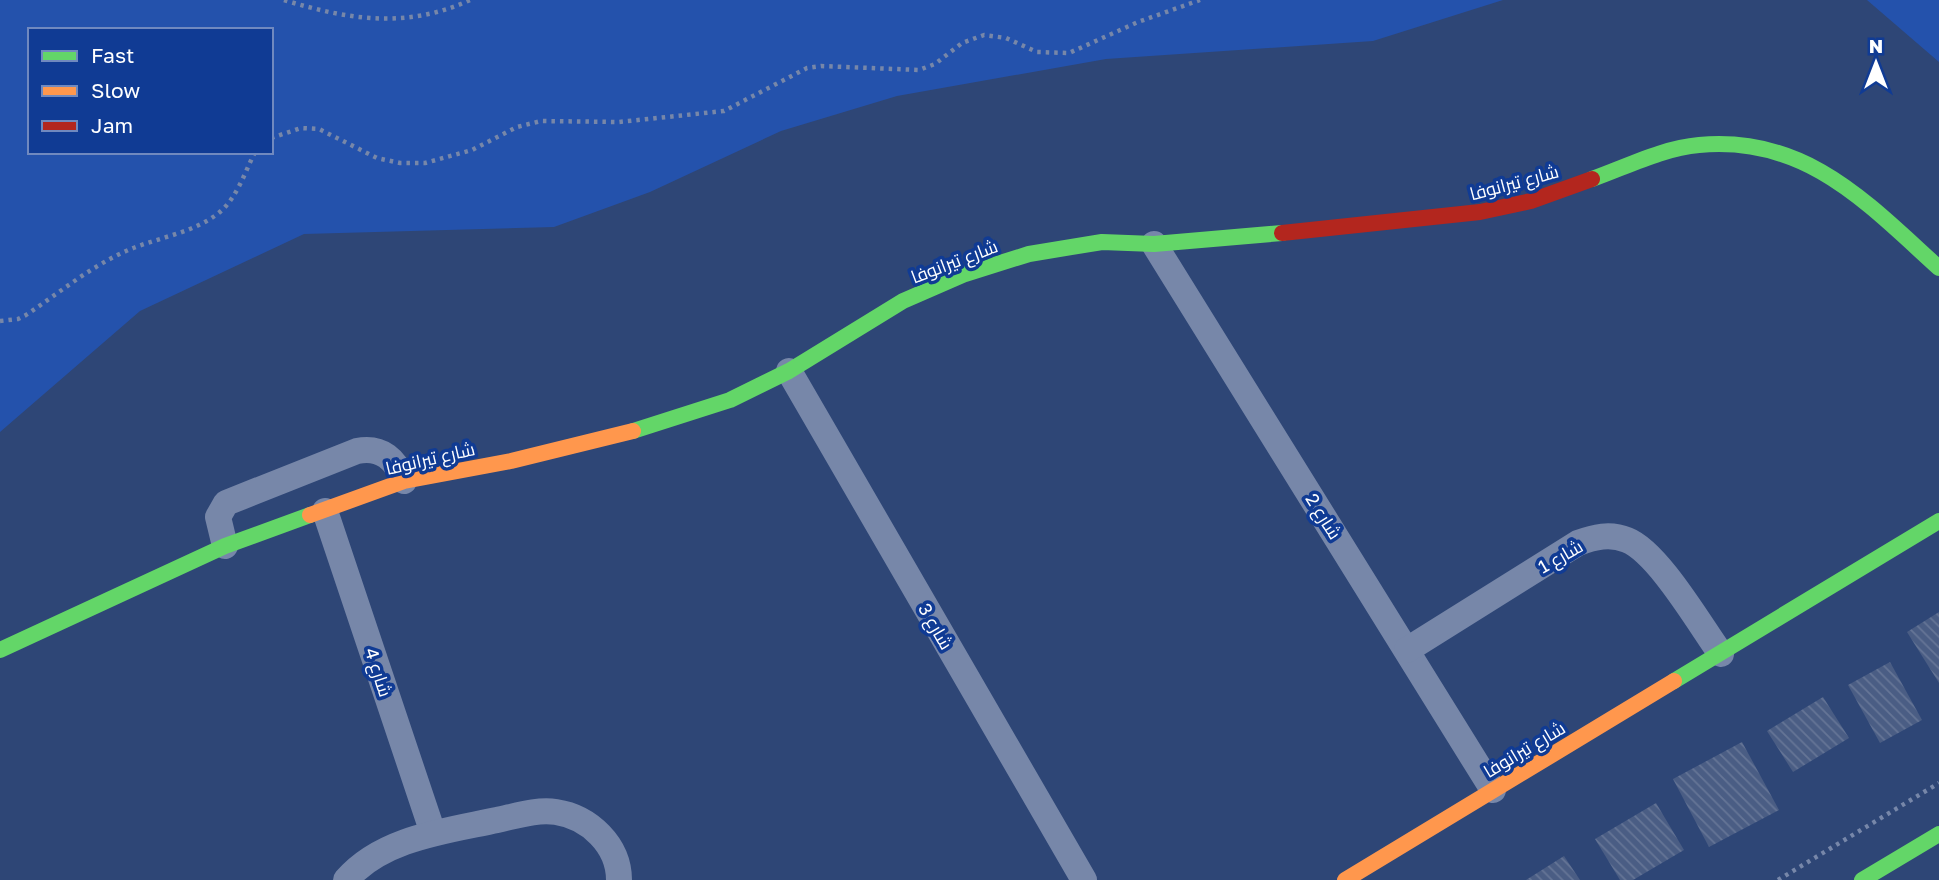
<svg xmlns="http://www.w3.org/2000/svg" width="1939" height="880" viewBox="0 0 1939 880" font-family="'Golos Text',Cairo,sans-serif">
<defs>
<pattern id="building-back-hatch" width="6" height="6" patternUnits="userSpaceOnUse" patternTransform="scale(1.75)"><rect width="6" height="6" fill="#4a5d84"/><path d="M-1 5l2 2M0 0l6 6M5-1l2 2" fill="none" stroke="#657596"/></pattern>
</defs>
<rect width="100%" height="100%" fill="#2e4676"/>
<g fill="#2452ac" fill-rule="evenodd">
<path d="M 0,0 L 1503,0 L 1373,41 L 1106,59 L 897,96 L 781,131 L 650,192 L 554,227 L 304,234 L 140,311 L 0,432 ZM 30,30 L 271,30 L 271,152 L 30,152 Z"/>
<path d="M 1867,0 L 1939,0 L 1939,62 Z"/>
</g>
<g fill="url(#building-back-hatch)">
<path d="M 1939,612 L 1939,683 L 1907,632 Z"/>
<path d="M 1890,662 L 1922,720 L 1880,743 L 1848,685 Z"/>
<path d="M 1823,697 L 1849,738 L 1793,772 L 1767,731 Z"/>
<path d="M 1742,742 L 1779,810 L 1709,847 L 1673,779 Z"/>
<path d="M 1656,803 L 1684,850 L 1633,880 L 1620,880 L 1595,839 Z"/>
<path d="M 1564,856 L 1580,880 L 1526,880 Z"/>
</g>
<g fill="none" stroke-linecap="round" stroke-linejoin="round">
<g stroke="#7787a9" stroke-width="4.5" stroke-dasharray="3.5 5" stroke-linecap="butt">
<path d="M 284,0 C 349,20 407,29 470,0"/>
<path d="M 271,138 L 301,128 L 319,129 L 377,158 L 400,163 L 425,163 L 472,150 L 517,127 L 541,121 L 619,122 L 724,111 L 807,68 L 821,66 L 919,70 L 935,64 L 962,43 L 984,35 L 1006,38 L 1037,52 L 1069,53 L 1138,22 L 1200,0"/>
<path d="M 0,321 L 18,319 L 26,315 C 59,293 90,267 126,251 C 155,238 190,234 216,215 C 236,201 244,174 255,152"/>
<path d="M 1778,880 L 1939,783"/>
</g>
<g stroke="#7787a9" stroke-width="26">
<path d="M 1154,244 L 1493,790"/>
<path d="M 789,371 L 1084,880"/>
<path d="M 325,511 L 433,833"/>
<path d="M 225,546 L 218,517 L 226,503 L 357,451 C 382,446 396,460 404,481"/>
<path d="M 1407,650 L 1578,543 C 1594,537 1610,533 1627,540 C 1658,552 1700,625 1721,654"/>
<path d="M 346,880 C 382,838 446,831 497,820 C 516,816 537,809 556,812 C 589,817 619,845 619,880"/>
</g>
<g stroke="#63d668" stroke-width="16">
<path d="M 1592,179 C 1626,167 1663,148 1699,145 C 1806,135 1867,203 1939,268"/>
<path d="M 633,431 L 730,400 L 789,371 L 903,301 L 965,274 L 1029,254 L 1102,242 L 1154,244 L 1282,233"/>
<path d="M 0,650 L 225,546 L 310,515"/>
<path d="M 1674,681 L 1939,521"/>
<path d="M 1862,880 L 1939,834"/>
</g>
<g stroke="#ff974d" stroke-width="16">
<path d="M 310,515 L 404,481 L 511,461 L 633,431"/>
<path d="M 1345,880 L 1674,681"/>
</g>
<path stroke="#b3261e" stroke-width="16" d="M 1282,233 L 1480,212 L 1531,201 L 1592,179"/>
</g>
<g text-anchor="middle" dominant-baseline="central" stroke-width="7" stroke-linejoin="round" paint-order="stroke">
<g font-size="18" fill="#fff" stroke="#103b94">
<text transform="translate(1514 182) rotate(-15)">شارع تيرانوفا</text>
<text transform="translate(954 261) rotate(-21)">شارع تيرانوفا</text>
<text transform="translate(430 458) rotate(-13)">شارع تيرانوفا</text>
<text transform="translate(1324 516) rotate(58)">شارع 2</text>
<text transform="translate(1560 556) rotate(-30)">شارع 1</text>
<text transform="translate(936 626) rotate(60)">شارع 3</text>
<text transform="translate(379 672) rotate(72)">شارع 4</text>
<text transform="translate(1524 749) rotate(-31)">شارع تيرانوفا</text>
</g>
</g>
<rect x="28" y="28" width="245" height="126" fill="#103b94" stroke="#7089bf" stroke-width="2"/>
<rect x="42" y="51" width="35" height="10" fill="#63d668" stroke="#7089bf" stroke-width="2"/>
<text x="91" y="63" font-size="21" fill="#ffffff">Fast</text>
<rect x="42" y="86" width="35" height="10" fill="#ff974d" stroke="#7089bf" stroke-width="2"/>
<text x="91" y="98" font-size="21" fill="#ffffff">Slow</text>
<rect x="42" y="121" width="35" height="10" fill="#b3261e" stroke="#7089bf" stroke-width="2"/>
<text x="91" y="133" font-size="21" fill="#ffffff">Jam</text>
<g transform="translate(1876 63)" stroke="#103b94" stroke-width="5" paint-order="stroke">
<path d="M0-5L12 26L0 18L-12 26Z" fill="#ffffff"/>
<text y="-10" font-size="19" font-weight="bold" text-anchor="middle" fill="#ffffff">N</text>
</g>
</svg>
